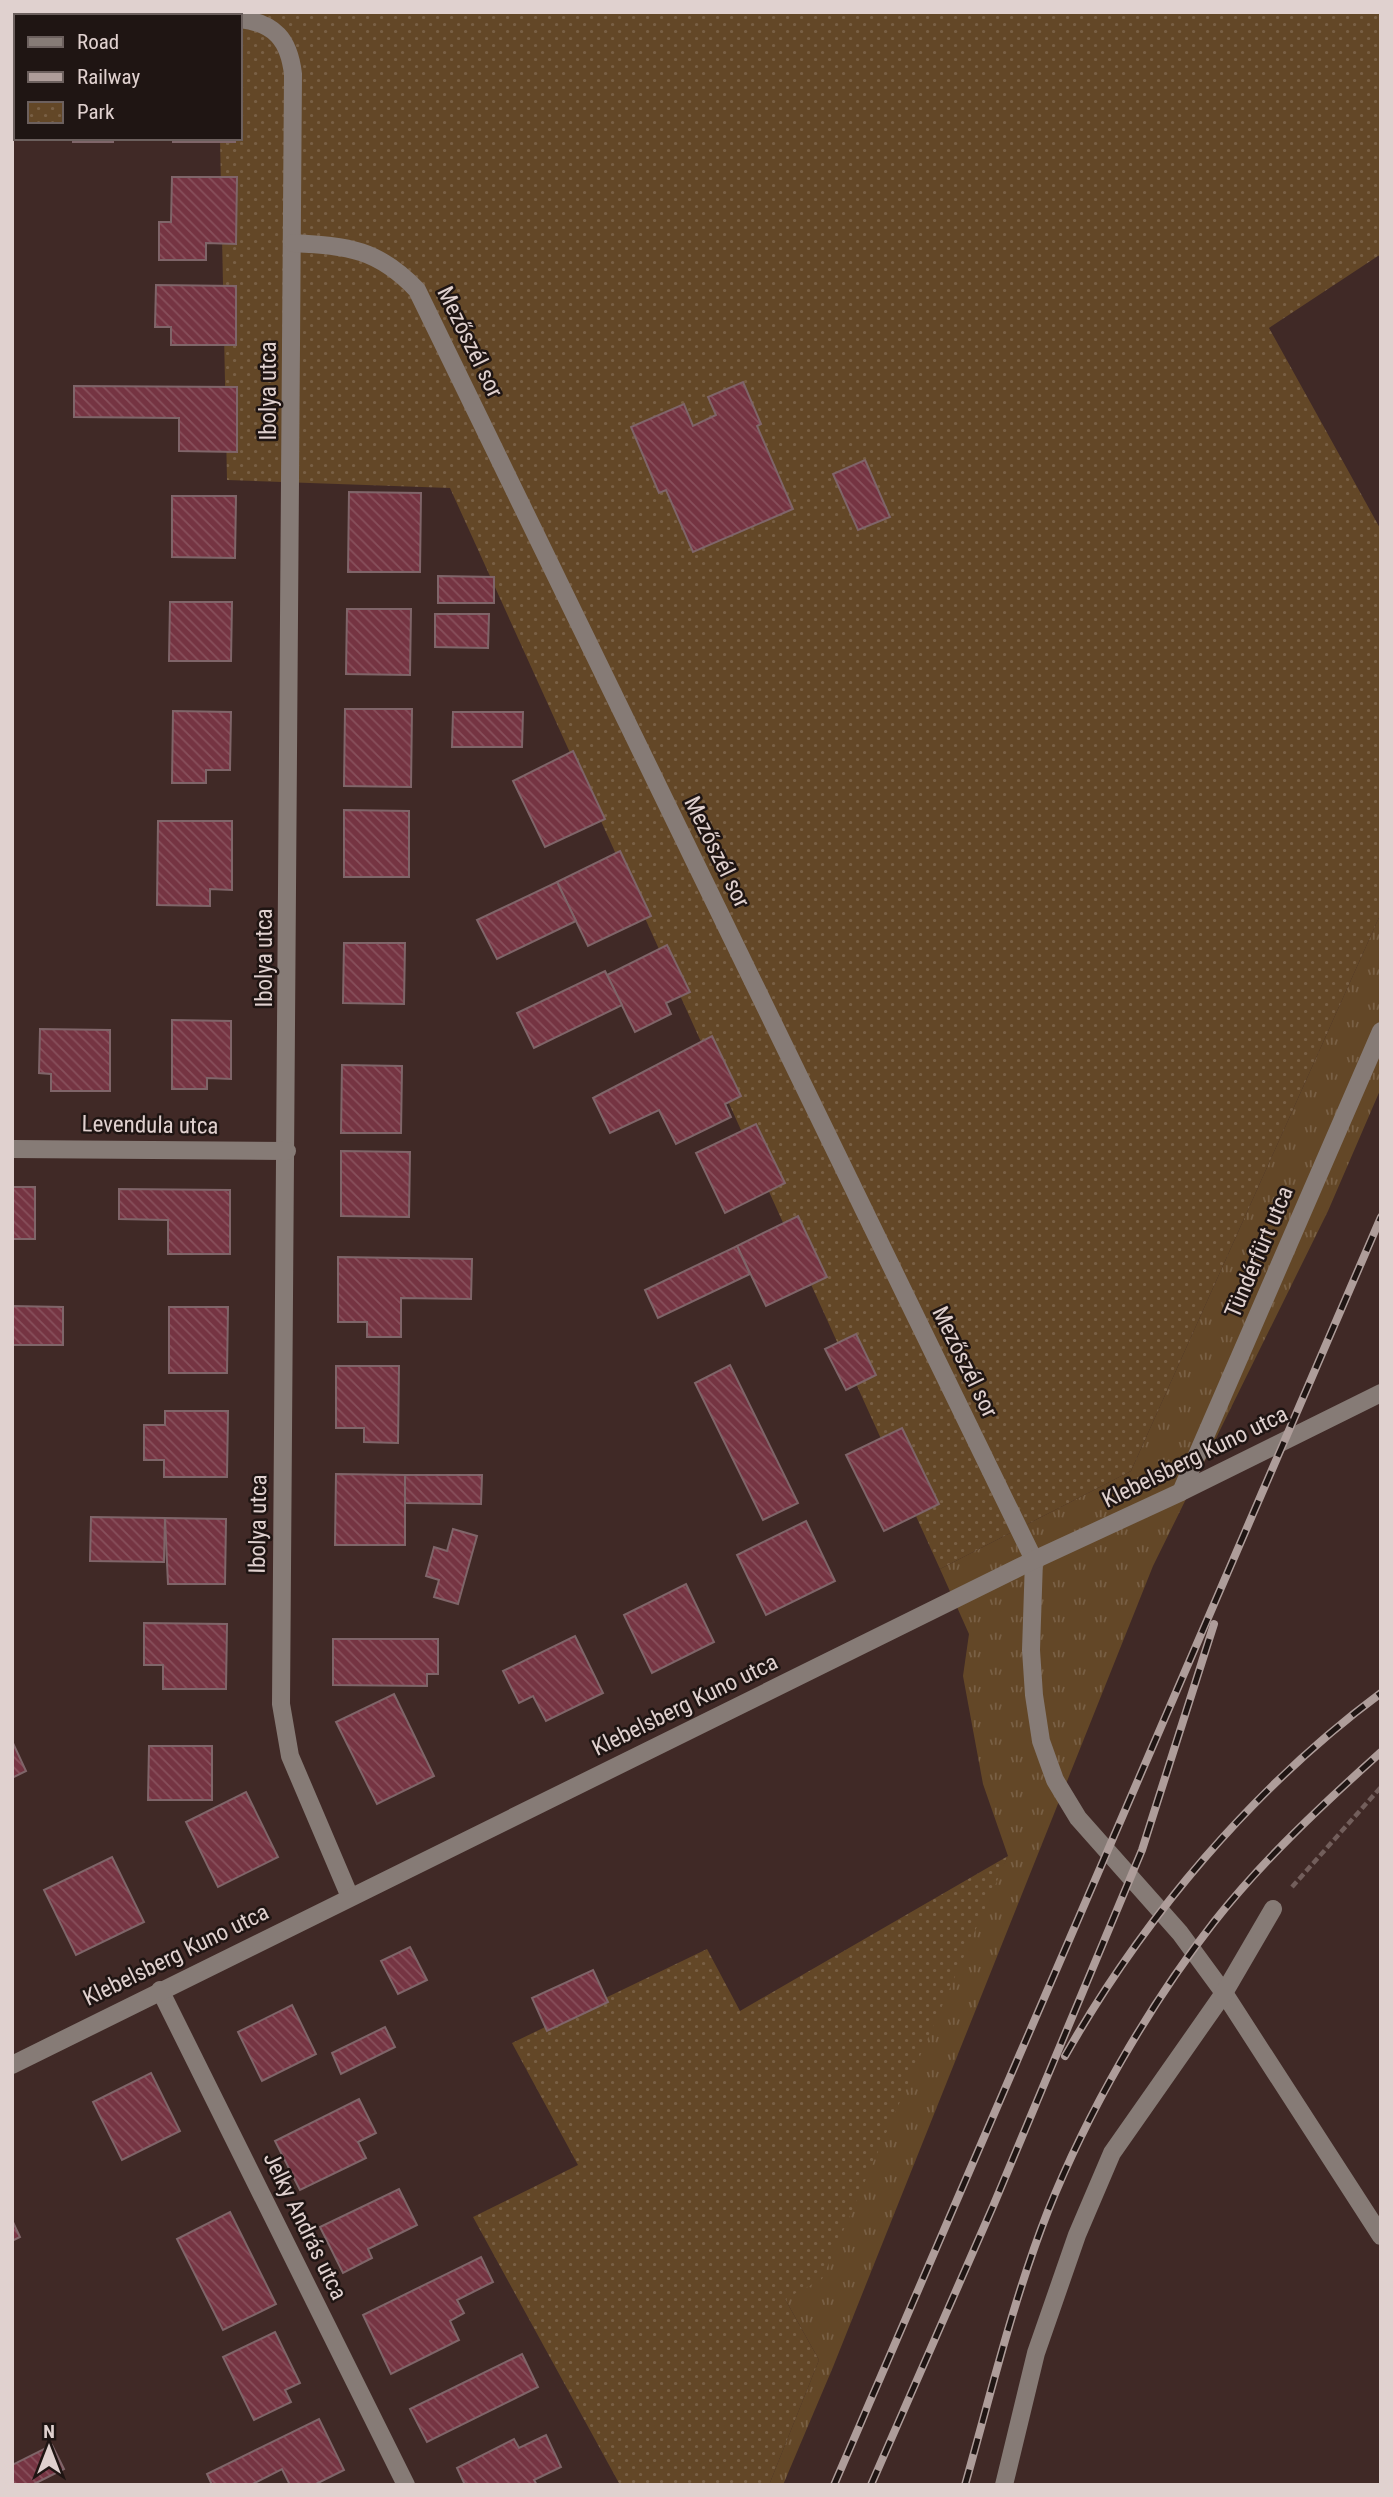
<svg xmlns="http://www.w3.org/2000/svg" width="1393" height="2497" viewBox="0 0 1393 2497" font-family="'Roboto Condensed',sans-serif">
<defs>
<pattern id="grass-tufts" width="24" height="20" patternUnits="userSpaceOnUse" patternTransform="scale(1.75)"><rect width="24" height="20" fill="#634727"/><path d="M3 7l-1-3M5 7V3M7 7l1-3M15 17l-1-3M17 17v-4M19 17l1-3" fill="none" stroke="#796045"/></pattern>
<pattern id="park-dots" width="8" height="8" patternUnits="userSpaceOnUse" patternTransform="scale(1.75)"><rect width="8" height="8" fill="#634727"/><path d="M2 2h.1M6 6h.1" fill="none" stroke="#796045" stroke-width="1.8" stroke-linecap="round"/></pattern>
<pattern id="building-back-hatch" width="6" height="6" patternUnits="userSpaceOnUse" patternTransform="scale(1.75)"><rect width="6" height="6" fill="#753442"/><path d="M-1 5l2 2M0 0l6 6M5-1l2 2" fill="none" stroke="#88505c"/></pattern>
</defs>
<rect width="100%" height="100%" fill="#402926"/>
<path fill="url(#grass-tufts)" d="M 1381,913 L 1381,1088 L 1328,1211 L 1153,1566 L 833,2367 L 783,2485 L 769,2485 L 819,2360 L 785,2299 L 1008,1856 L 983,1784 L 963,1676 L 969,1634 L 940,1569 L 1131,1471 Z"/>
<g fill="url(#park-dots)">
<path d="M 217,12 L 1381,12 L 1381,254 L 1269,328 L 1381,530 L 1381,913 L 1131,1471 L 940,1569 L 450,488 L 227,480 L 220,138 L 240,138 L 240,16 L 217,16 Z"/>
<path d="M 1008,1856 L 822,2279 L 785,2299 L 819,2360 L 769,2485 L 620,2485 L 473,2217 L 578,2165 L 512,2043 L 707,1949 L 740,2011 Z"/>
</g>
<g fill="url(#building-back-hatch)" stroke="#7f6569" stroke-width="2">
<rect x="73" y="138" width="40" height="4"/>
<rect x="173" y="138" width="62" height="4"/>
<path d="M 172,177 L 237,177 L 236,244 L 206,243 L 206,260 L 159,260 L 159,222 L 171,222 Z"/>
<path d="M 156,285 L 236,286 L 236,345 L 171,345 L 171,327 L 155,327 Z"/>
<path d="M 743,382 L 761,424 L 757,426 L 793,509 L 693,552 L 666,490 L 659,493 L 631,427 L 684,404 L 693,426 L 716,415 L 708,397 Z"/>
<path d="M 74,386 L 237,387 L 237,452 L 179,451 L 179,418 L 74,417 Z"/>
<path d="M 865,460 L 890,517 L 858,530 L 833,474 Z"/>
<path d="M 349,492 L 421,493 L 420,572 L 348,572 Z"/>
<path d="M 172,496 L 236,496 L 235,558 L 172,557 Z"/>
<path d="M 438,576 L 494,577 L 494,603 L 438,603 Z"/>
<path d="M 170,602 L 232,602 L 231,661 L 169,661 Z"/>
<path d="M 347,609 L 411,609 L 410,675 L 346,674 Z"/>
<path d="M 435,614 L 489,614 L 488,648 L 435,647 Z"/>
<path d="M 345,709 L 412,709 L 411,787 L 344,786 Z"/>
<path d="M 173,711 L 231,712 L 230,770 L 206,770 L 206,783 L 172,783 Z"/>
<path d="M 453,712 L 523,712 L 522,747 L 452,747 Z"/>
<path d="M 573,751 L 605,819 L 545,847 L 513,781 Z"/>
<path d="M 344,810 L 409,811 L 409,877 L 344,877 Z"/>
<path d="M 158,821 L 232,821 L 232,890 L 210,889 L 210,906 L 157,905 Z"/>
<path d="M 620,851 L 651,916 L 588,946 L 557,882 Z"/>
<path d="M 557,882 L 576,921 L 497,959 L 477,920 Z"/>
<path d="M 344,943 L 405,943 L 404,1004 L 343,1003 Z"/>
<path d="M 667,945 L 690,992 L 666,1003 L 671,1014 L 635,1032 L 607,975 Z"/>
<path d="M 605,971 L 622,1005 L 534,1048 L 517,1013 Z"/>
<path d="M 172,1020 L 231,1021 L 231,1079 L 207,1078 L 207,1089 L 172,1089 Z"/>
<path d="M 40,1029 L 110,1030 L 110,1091 L 51,1091 L 51,1074 L 39,1073 Z"/>
<path d="M 712,1036 L 741,1096 L 725,1104 L 731,1117 L 676,1144 L 659,1110 L 610,1133 L 593,1098 Z"/>
<path d="M 342,1065 L 402,1066 L 401,1133 L 341,1133 Z"/>
<path d="M 756,1124 L 785,1183 L 725,1213 L 696,1153 Z"/>
<path d="M 341,1151 L 410,1152 L 409,1217 L 341,1216 Z"/>
<rect x="12" y="1187" width="23" height="52"/>
<path d="M 119,1189 L 230,1190 L 230,1254 L 168,1254 L 168,1220 L 119,1219 Z"/>
<path d="M 798,1216 L 827,1277 L 766,1306 L 737,1246 Z"/>
<path d="M 737,1246 L 750,1274 L 658,1318 L 645,1290 Z"/>
<path d="M 338,1257 L 472,1259 L 471,1299 L 401,1298 L 401,1337 L 367,1337 L 367,1322 L 338,1322 Z"/>
<path d="M 12,1306 L 63,1307 L 63,1345 L 12,1345 Z"/>
<path d="M 169,1307 L 228,1307 L 227,1373 L 169,1373 Z"/>
<path d="M 856,1334 L 876,1375 L 846,1390 L 825,1349 Z"/>
<path d="M 730,1365 L 798,1503 L 763,1520 L 695,1383 Z"/>
<path d="M 336,1366 L 399,1366 L 398,1443 L 364,1442 L 364,1428 L 336,1428 Z"/>
<path d="M 165,1411 L 228,1411 L 227,1477 L 164,1477 L 164,1460 L 144,1460 L 144,1425 L 165,1425 Z"/>
<path d="M 902,1428 L 939,1504 L 884,1531 L 846,1455 Z"/>
<path d="M 336,1474 L 405,1475 L 405,1545 L 335,1545 Z"/>
<path d="M 405,1475 L 482,1475 L 481,1504 L 405,1503 Z"/>
<path d="M 91,1517 L 165,1518 L 164,1562 L 90,1561 Z"/>
<path d="M 165,1518 L 226,1519 L 225,1584 L 168,1584 Z"/>
<path d="M 806,1521 L 835,1581 L 766,1615 L 737,1555 Z"/>
<path d="M 453,1529 L 477,1536 L 458,1604 L 434,1597 L 439,1580 L 426,1576 L 434,1547 L 447,1551 Z"/>
<path d="M 686,1584 L 714,1642 L 652,1673 L 624,1615 Z"/>
<path d="M 144,1623 L 227,1624 L 226,1689 L 163,1689 L 163,1665 L 144,1665 Z"/>
<path d="M 575,1636 L 603,1693 L 546,1721 L 533,1696 L 519,1703 L 503,1671 Z"/>
<path d="M 333,1639 L 438,1639 L 438,1674 L 427,1674 L 427,1686 L 333,1685 Z"/>
<path d="M 394,1694 L 434,1776 L 377,1804 L 336,1722 Z"/>
<path d="M 12,1741 L 26,1771 L 12,1778 Z"/>
<path d="M 149,1746 L 212,1746 L 212,1800 L 148,1800 Z"/>
<path d="M 246,1792 L 278,1857 L 218,1887 L 186,1822 Z"/>
<path d="M 112,1857 L 144,1922 L 76,1955 L 44,1890 Z"/>
<path d="M 410,1947 L 427,1980 L 398,1994 L 381,1961 Z"/>
<path d="M 593,1970 L 608,2002 L 547,2031 L 532,1998 Z"/>
<path d="M 292,2005 L 316,2054 L 262,2081 L 238,2032 Z"/>
<path d="M 385,2027 L 395,2047 L 341,2074 L 332,2053 Z"/>
<path d="M 151,2073 L 180,2131 L 122,2160 L 93,2102 Z"/>
<path d="M 359,2099 L 376,2133 L 358,2142 L 366,2158 L 300,2190 L 275,2141 Z"/>
<path d="M 399,2189 L 417,2225 L 368,2249 L 372,2258 L 343,2273 L 320,2227 Z"/>
<path d="M 230,2212 L 276,2304 L 223,2330 L 177,2239 Z"/>
<path d="M 12,2220 L 20,2237 L 12,2241 Z"/>
<path d="M 481,2257 L 493,2282 L 457,2300 L 464,2313 L 450,2321 L 459,2340 L 391,2374 L 363,2315 Z"/>
<path d="M 275,2332 L 300,2383 L 285,2390 L 291,2402 L 254,2420 L 223,2357 Z"/>
<path d="M 522,2354 L 538,2387 L 427,2442 L 410,2409 Z"/>
<path d="M 319,2419 L 344,2470 L 314,2485 L 290,2485 L 282,2469 L 251,2485 L 212,2485 L 207,2474 Z"/>
<path d="M 546,2435 L 561,2467 L 534,2480 L 537,2485 L 465,2485 L 457,2468 L 514,2439 L 519,2448 Z"/>
<path d="M 52,2445 L 64,2469 L 32,2485 L 12,2485 L 12,2465 Z"/>
</g>
<g fill="none" stroke-linecap="round" stroke-linejoin="round">
<path stroke="#725e5b" stroke-width="4.5" stroke-dasharray="7 3.5" stroke-linecap="butt" d="M 1292,1887 L 1381,1787"/>
<g stroke="#867b76" stroke-width="18">
<path d="M 12,18 L 16,18"/>
<path d="M 240,19 C 275,23 289,40 293,74 L 281,1704 L 290,1756 L 350,1897"/>
<path d="M 293,243 C 349,246 378,249 417,290 L 1034,1560 L 1031,1650 L 1034,1695 L 1041,1741 L 1055,1780 L 1078,1818 L 1180,1933 L 1224,1993 L 1381,2236"/>
<path d="M 12,1149 L 287,1151"/>
<path d="M 1181,1492 L 1381,1031"/>
<path d="M 160,1990 L 406,2485"/>
<path d="M 12,2065 L 1034,1560 L 1181,1492 L 1381,1393"/>
<path d="M 1004,2485 L 1036,2353 L 1077,2235 L 1112,2153 L 1224,1993 L 1273,1909"/>
</g>
<g stroke="#ae9d9a" stroke-width="8">
<g id="rail">
<path d="M 1065,2056 C 1143,1918 1253,1788 1381,1693"/>
<path d="M 834,2485 L 1381,1217"/>
<path d="M 871,2485 L 994,2204 L 1142,1850 L 1214,1624"/>
<path d="M 965,2485 C 991,2393 1013,2300 1048,2211 C 1087,2113 1149,2005 1214,1922 C 1263,1860 1322,1805 1381,1752"/>
</g>
</g>
<use href="#rail" stroke="#1f1513" stroke-width="5" stroke-dasharray="16" stroke-linecap="butt"/>
</g>
<g text-anchor="middle" dominant-baseline="central" stroke-width="5" stroke-linejoin="round" paint-order="stroke">
<g font-size="23" fill="#e0d1cf" stroke="#1f1513">
<text transform="translate(470 342) rotate(64)">Mezőszél sor</text>
<text transform="translate(268 391) rotate(-90)">Ibolya utca</text>
<text transform="translate(717 852) rotate(64)">Mezőszél sor</text>
<text transform="translate(264 958) rotate(-90)">Ibolya utca</text>
<text transform="translate(150 1125) rotate(1)">Levendula utca</text>
<text transform="translate(1259 1252) rotate(-67)">Tündérfürt utca</text>
<text transform="translate(965 1362) rotate(64)">Mezőszél sor</text>
<text transform="translate(1195 1457) rotate(-26)">Klebelsberg Kuno utca</text>
<text transform="translate(258 1524) rotate(-89)">Ibolya utca</text>
<text transform="translate(685 1705) rotate(-26)">Klebelsberg Kuno utca</text>
<text transform="translate(176 1955) rotate(-26)">Klebelsberg Kuno utca</text>
<text transform="translate(305 2226) rotate(64)">Jelky András utca</text>
</g>
</g>
<rect width="1393" height="2497" fill="none" stroke="#e0d1cf" stroke-width="28"/>
<rect x="14" y="14" width="228" height="126" fill="#1f1513" stroke="#6c605e" stroke-width="2"/>
<rect x="28" y="37" width="35" height="10" fill="#867b76" stroke="#6c605e" stroke-width="2"/>
<text x="77" y="49" font-size="21" fill="#e0d1cf">Road</text>
<rect x="28" y="72" width="35" height="10" fill="#ae9d9a" stroke="#6c605e" stroke-width="2"/>
<text x="77" y="84" font-size="21" fill="#e0d1cf">Railway</text>
<rect x="28" y="102" width="35" height="21" fill="url(#park-dots)" stroke="#6c605e" stroke-width="2"/>
<text x="77" y="119" font-size="21" fill="#e0d1cf">Park</text>
<g transform="translate(49 2448)" stroke="#1f1513" stroke-width="5" paint-order="stroke">
<path d="M0-5L12 26L0 18L-12 26Z" fill="#e0d1cf"/>
<text y="-10" font-size="19" font-weight="bold" text-anchor="middle" fill="#e0d1cf">N</text>
</g>
</svg>
